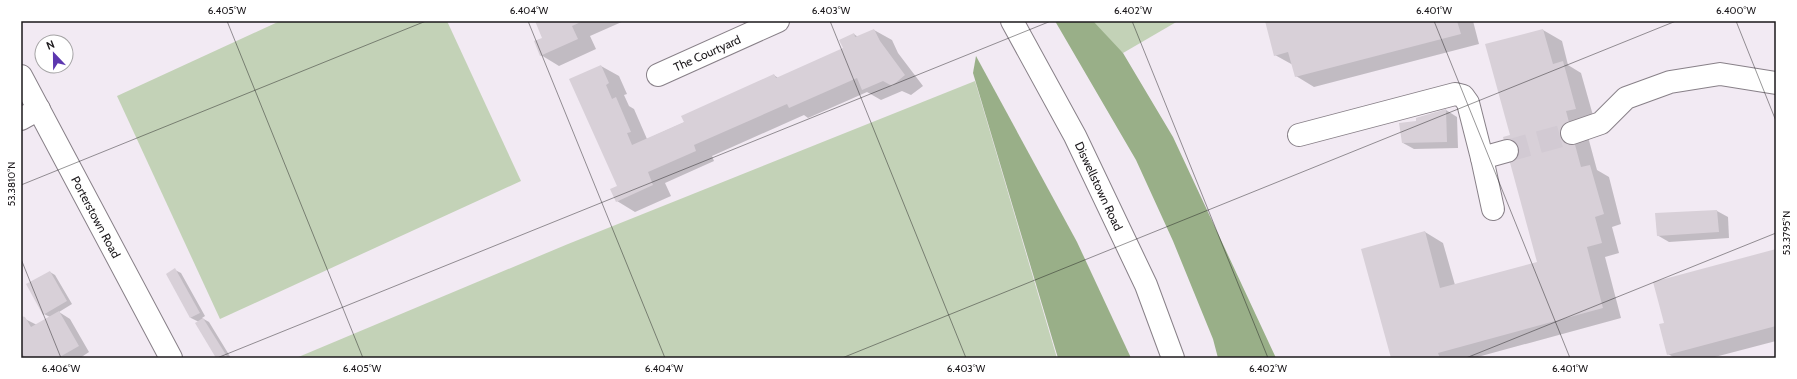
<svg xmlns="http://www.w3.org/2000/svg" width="1797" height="379" viewBox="0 0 1797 379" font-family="Cabin,sans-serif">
<rect width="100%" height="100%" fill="#f2eaf3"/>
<g fill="#c3d2b7">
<path d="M 280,21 L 447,21 L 521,181 L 220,319 L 117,96 Z"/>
<path d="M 1084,21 L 1178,21 L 1123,53 Z"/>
<path d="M 975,81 L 1057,358 L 296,358 L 568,244 Z"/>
</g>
<g fill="#99af88">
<path d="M 1055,21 L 1093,21 L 1123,53 L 1173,137 L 1276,358 L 1218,358 L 1213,339 L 1173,241 L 1136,160 Z"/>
<path d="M 976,56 L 1077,242 L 1131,358 L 1058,358 L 973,73 Z"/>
</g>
<g fill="#0003">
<path d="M 536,21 L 624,21 L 590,36 L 596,49 L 559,66 L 541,55 L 544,38 Z"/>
<path d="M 741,21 L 760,21 L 748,26 Z"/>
<path d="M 1266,21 L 1473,21 L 1479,44 L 1314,87 L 1296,76 L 1293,65 L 1275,55 Z"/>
<path d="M 874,30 L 892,40 L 898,53 L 923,86 L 911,95 L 902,91 L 881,100 L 867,92 L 808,118 L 804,115 L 712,156 L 714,161 L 665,183 L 671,196 L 635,212 L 617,201 L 618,187 L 601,66 L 619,76 L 627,94 L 624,95 L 629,106 L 634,109 L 647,139 L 685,122 L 774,75 L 778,78 L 844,49 L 854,34 L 858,37 Z"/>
<path d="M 1543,30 L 1562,41 L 1568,65 L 1581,73 L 1594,119 L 1584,122 L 1597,170 L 1609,177 L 1621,224 L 1612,227 L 1619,253 L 1605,257 L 1621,318 L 1474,358 L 1392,358 L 1425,232 L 1443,243 L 1455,285 L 1538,263 L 1511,136 Z"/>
<path d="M 1446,110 L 1457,117 L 1458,148 L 1414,149 L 1403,143 L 1417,122 L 1417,118 Z"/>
<path d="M 1717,211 L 1728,217 L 1729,238 L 1669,242 L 1657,235 Z"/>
<path d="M 1776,250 L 1776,341 L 1711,358 L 1675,358 L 1668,354 L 1665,323 Z"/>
<path d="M 175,270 L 181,273 L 205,316 L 202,318 L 209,322 L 231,358 L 218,358 L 199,322 L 191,318 L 167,274 Z"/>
<path d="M 50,272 L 55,275 L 72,304 L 59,312 L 70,319 L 89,352 L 80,358 L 21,358 L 21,317 L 37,325 L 50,317 L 44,314 Z"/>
</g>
<g fill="#d8d0d8">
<path d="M 535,21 L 583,21 L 572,26 L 578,39 L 540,56 L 534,41 L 542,38 Z"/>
<path d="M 1265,21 L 1457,21 L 1461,34 L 1295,77 L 1288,52 L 1274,56 Z"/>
<path d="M 874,29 L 880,41 L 905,75 L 892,86 L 883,81 L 862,90 L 857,78 L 789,108 L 787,104 L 694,145 L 696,151 L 648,172 L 653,185 L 616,202 L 610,189 L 617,186 L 569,79 L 601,65 L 609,83 L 606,85 L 612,99 L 616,97 L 631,132 L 627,133 L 632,145 L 684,122 L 681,116 L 774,74 L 776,78 L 843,48 L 839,40 L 854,33 L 855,37 Z"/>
<path d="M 1543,29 L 1553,64 L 1563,61 L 1576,109 L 1566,111 L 1581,167 L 1590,165 L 1604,214 L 1595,217 L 1602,243 L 1587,247 L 1603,308 L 1438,353 L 1440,358 L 1391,358 L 1361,249 L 1425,231 L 1440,288 L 1537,262 L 1503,137 L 1510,135 L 1485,44 Z"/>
<path d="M 1446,109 L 1447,142 L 1402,143 L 1399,123 L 1416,121 L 1416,118 Z"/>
<path d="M 1717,210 L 1719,232 L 1657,236 L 1655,213 Z"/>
<path d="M 1776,249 L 1776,326 L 1667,355 L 1659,324 L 1664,323 L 1653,282 Z"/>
<path d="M 175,268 L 200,313 L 190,318 L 166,274 Z"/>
<path d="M 50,271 L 67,301 L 43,315 L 26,284 Z"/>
<path d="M 59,311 L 79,346 L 58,358 L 25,358 L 21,351 L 21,316 L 25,317 L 31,327 Z"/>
<path d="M 203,318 L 228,358 L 216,358 L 195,323 Z"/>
</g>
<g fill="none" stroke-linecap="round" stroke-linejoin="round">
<path stroke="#d2cad3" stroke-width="22" stroke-dasharray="22 11" stroke-linecap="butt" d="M 1507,151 L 1572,133"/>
<g stroke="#888088" stroke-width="24">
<g id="minor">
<path d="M 1012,21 L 1075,136 L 1146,285 L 1173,358"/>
<path d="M 658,75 L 778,21"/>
<path d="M 21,76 L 171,358"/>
<path d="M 21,119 L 39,109"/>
<path d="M 1572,133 L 1601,123 L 1626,98 L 1670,82 L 1720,74 L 1776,83"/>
<path d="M 1299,135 L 1455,94 L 1463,96 L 1468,103 L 1482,158 L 1493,209"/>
<path d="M 1482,158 L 1507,151"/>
</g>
</g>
<use href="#minor" stroke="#fff" stroke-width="22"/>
</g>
<path fill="none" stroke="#1b181b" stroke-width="1" stroke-opacity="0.45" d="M 227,21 L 363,358M 528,21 L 665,358M 830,21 L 966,358M 1132,21 L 1268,358M 1434,21 L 1570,358M 1736,21 L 1776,121M 21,185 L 426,21M 21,259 L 61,358M 217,358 L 1051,21M 842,358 L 1676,21M 1466,358 L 1776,233"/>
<g text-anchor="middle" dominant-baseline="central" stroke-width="3" stroke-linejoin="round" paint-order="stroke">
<g font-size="12" fill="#1b181b" stroke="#fff">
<text transform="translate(707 53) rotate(-24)">The Courtyard</text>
<text transform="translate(1099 186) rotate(65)">Diswellstown Road</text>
<text transform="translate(96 217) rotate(62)">Porterstown Road</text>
</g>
</g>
<rect width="1797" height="379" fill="none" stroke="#ffffff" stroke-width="44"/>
<g transform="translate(54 54) rotate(338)"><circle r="19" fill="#ffffff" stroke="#a4a3a4"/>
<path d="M0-3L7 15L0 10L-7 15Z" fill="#5c37af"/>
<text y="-6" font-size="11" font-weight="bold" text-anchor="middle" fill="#1b181b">N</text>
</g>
<rect x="22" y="22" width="1753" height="335" fill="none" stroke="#1b181b" stroke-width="1.5"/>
<g font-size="10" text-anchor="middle" fill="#1b181b">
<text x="227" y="14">6.405°W</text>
<text x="529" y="14">6.404°W</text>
<text x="831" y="14">6.403°W</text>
<text x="1133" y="14">6.402°W</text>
<text x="1434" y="14">6.401°W</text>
<text x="1736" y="14">6.400°W</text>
<text transform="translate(11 184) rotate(-90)" y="4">53.3810°N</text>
<text transform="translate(1786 233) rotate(-90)" y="4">53.3795°N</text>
<text x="61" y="372">6.406°W</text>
<text x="362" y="372">6.405°W</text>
<text x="664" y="372">6.404°W</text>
<text x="966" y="372">6.403°W</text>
<text x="1268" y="372">6.402°W</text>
<text x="1570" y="372">6.401°W</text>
</g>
</svg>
